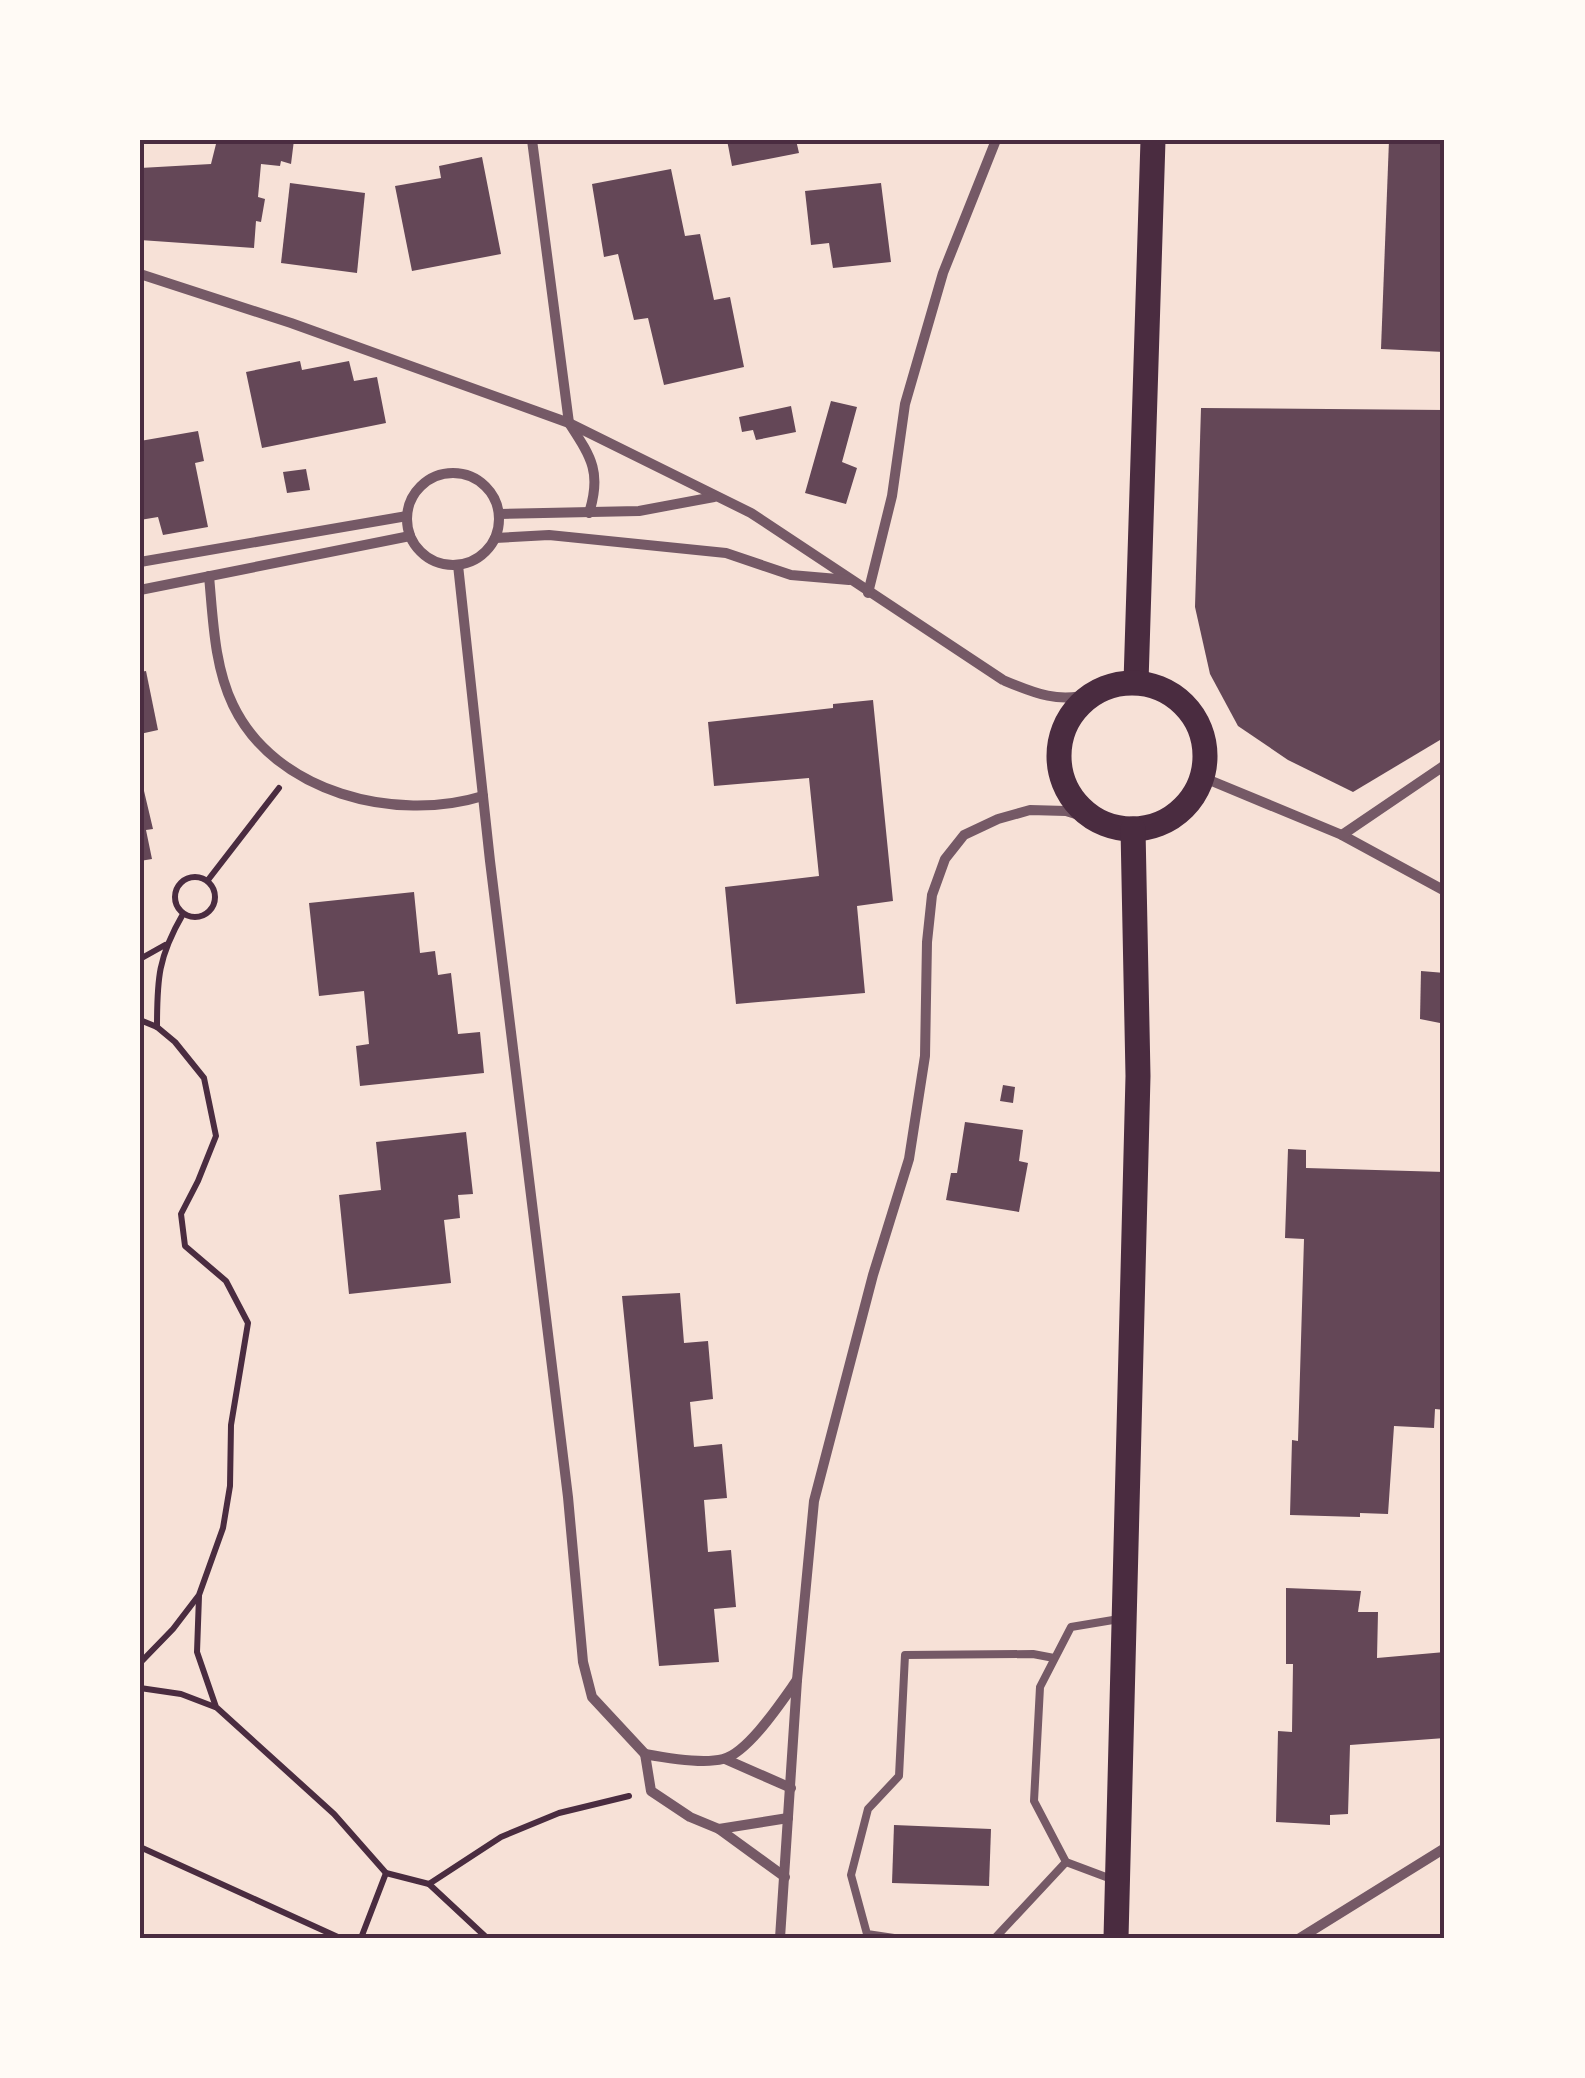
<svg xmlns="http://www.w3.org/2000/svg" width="1585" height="2078" viewBox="0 0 1585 2078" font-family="'Archivo Narrow',sans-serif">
<rect width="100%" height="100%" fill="#f7e1d7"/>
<g fill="#644757">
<path d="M 217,140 L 294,140 L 291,164 L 281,161 L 280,166 L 261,164 L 258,197 L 265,199 L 261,222 L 256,221 L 254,248 L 140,240 L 140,168 L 211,164 Z"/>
<path d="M 727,140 L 796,140 L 799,153 L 732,166 Z"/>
<path d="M 1389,140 L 1445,140 L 1444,352 L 1381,349 Z"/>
<path d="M 482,157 L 501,254 L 412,271 L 395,186 L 441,178 L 439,166 Z"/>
<path d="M 671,169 L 685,236 L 700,234 L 714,300 L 730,297 L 744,367 L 664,385 L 648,318 L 634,320 L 618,254 L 604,257 L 592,184 Z"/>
<path d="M 290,183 L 365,193 L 357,273 L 281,263 Z"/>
<path d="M 881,183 L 891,262 L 833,268 L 829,243 L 811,245 L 805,191 Z"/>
<path d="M 300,361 L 302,370 L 349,361 L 354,381 L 377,377 L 386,423 L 262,448 L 246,372 Z"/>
<path d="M 831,401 L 857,407 L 842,462 L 857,468 L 846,504 L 805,493 Z"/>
<path d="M 791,406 L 796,432 L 756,440 L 753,430 L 742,432 L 739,417 Z"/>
<path d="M 1201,408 L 1445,410 L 1445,737 L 1353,792 L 1288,760 L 1238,726 L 1210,674 L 1195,607 Z"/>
<path d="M 198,431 L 204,461 L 195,463 L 208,527 L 163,535 L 158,517 L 140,520 L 140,441 Z"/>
<path d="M 306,469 L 310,490 L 287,493 L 283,472 Z"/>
<path d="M 146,671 L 158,730 L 140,734 L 140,672 Z"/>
<path d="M 873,700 L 893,901 L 857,906 L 865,993 L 736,1004 L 725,887 L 819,876 L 809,778 L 714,786 L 708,722 L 833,708 L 833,704 Z"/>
<path d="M 140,774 L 153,829 L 146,830 L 152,859 L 140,861 Z"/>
<path d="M 414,892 L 420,953 L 435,951 L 438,975 L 451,973 L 458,1034 L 480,1032 L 484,1073 L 360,1086 L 356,1046 L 369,1044 L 364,991 L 319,996 L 309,903 Z"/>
<path d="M 1421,971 L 1445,973 L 1445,1024 L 1420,1019 Z"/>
<path d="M 1003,1085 L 1015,1087 L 1013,1103 L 1000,1101 Z"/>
<path d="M 965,1122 L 1023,1130 L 1019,1161 L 1028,1163 L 1019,1212 L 946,1200 L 951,1173 L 957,1173 Z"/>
<path d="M 466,1132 L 473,1194 L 458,1195 L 460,1218 L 444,1220 L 451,1283 L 349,1294 L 339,1195 L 381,1190 L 376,1142 Z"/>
<path d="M 1288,1149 L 1306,1150 L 1306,1168 L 1445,1172 L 1445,1410 L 1435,1409 L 1434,1428 L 1394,1426 L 1388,1514 L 1360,1513 L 1360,1517 L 1290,1515 L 1292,1440 L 1298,1441 L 1304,1239 L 1285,1238 Z"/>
<path d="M 680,1293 L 684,1343 L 708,1341 L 713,1399 L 690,1402 L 694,1447 L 722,1444 L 727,1498 L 704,1500 L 708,1552 L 731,1550 L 736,1607 L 714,1609 L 719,1662 L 659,1666 L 622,1296 Z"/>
<path d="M 1286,1588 L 1361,1591 L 1358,1612 L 1378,1612 L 1377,1658 L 1445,1652 L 1445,1738 L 1350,1745 L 1348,1814 L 1330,1815 L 1330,1825 L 1276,1822 L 1278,1731 L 1292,1732 L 1293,1664 L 1286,1664 Z"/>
<path d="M 894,1825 L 991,1829 L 989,1886 L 892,1883 Z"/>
</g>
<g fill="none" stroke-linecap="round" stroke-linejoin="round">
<g stroke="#4a2c40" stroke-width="6">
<circle cx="195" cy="897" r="20"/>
<path d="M 208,880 L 279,788"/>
<path d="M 140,959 L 165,945"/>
<path d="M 140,1020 L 157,1027 L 175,1042 L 204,1078 L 216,1136 L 198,1181 L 181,1214 L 185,1246 L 226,1281 L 248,1323 L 231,1425 L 230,1486 L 223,1528 L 199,1595 L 173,1629 L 140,1663"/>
<path d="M 157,1027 C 157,979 158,957 183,914"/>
<path d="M 199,1596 L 197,1652 L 216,1707 L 334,1814 L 386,1873 L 429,1884 L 501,1837 L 559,1813 L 629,1796"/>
<path d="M 140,1688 L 181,1694 L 215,1707"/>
<path d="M 140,1847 L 340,1938"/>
<path d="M 429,1884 L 487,1938"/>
<path d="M 361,1938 L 386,1873"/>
</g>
<g stroke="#755966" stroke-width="8">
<path d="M 1114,1880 L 1066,1862 L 1034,1801 L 1040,1687 L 1071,1627 L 1119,1619"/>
<path d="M 894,1938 L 867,1934 L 851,1875 L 868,1809 L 899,1776 L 905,1655 L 1033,1654 L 1054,1658"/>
<path d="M 995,1938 L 1066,1862"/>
</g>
<g stroke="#755966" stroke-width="10">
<path d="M 532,140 L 569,423 C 591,457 602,472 589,513"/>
<path d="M 140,274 L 291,323 L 569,423 L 751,513 L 1003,680 C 1034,693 1059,704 1093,693"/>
<circle cx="453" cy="519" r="46"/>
<path d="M 500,514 L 639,511 L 714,497"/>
<path d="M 495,538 L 549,535 L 726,553 L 791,575 L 849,580"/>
<path d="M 140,562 L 407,516"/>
<path d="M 458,565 L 490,861 L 568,1497 L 583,1662 L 592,1697 L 645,1754"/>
<path d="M 209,576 C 213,618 214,666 233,705 C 275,793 396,823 483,796"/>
<path d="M 140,590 L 410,536"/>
<path d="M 868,593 L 892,496 L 905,404 L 943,273 L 996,140"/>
<path d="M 1202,777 L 1342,835 L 1445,891"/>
<path d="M 1342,835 L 1445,765"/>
<path d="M 725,1759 L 791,1788"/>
<path d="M 719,1829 L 788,1818"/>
<path d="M 785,1877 L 719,1829 L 690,1817 L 651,1791 L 645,1754 C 666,1758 703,1764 723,1759 C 748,1753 782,1701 797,1680"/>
<path d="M 780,1938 L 797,1680 L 814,1501 L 873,1275 L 909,1159 L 925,1056 L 927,942 L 932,895 L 945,859 L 964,835 L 998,819 L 1030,810 L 1066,811 L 1095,820"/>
<path d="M 1300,1938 L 1445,1848"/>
</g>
<g stroke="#4a2c40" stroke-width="25">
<path d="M 1136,682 L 1153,140"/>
<circle cx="1132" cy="756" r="73"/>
<path d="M 1116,1938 L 1138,1076 L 1133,829"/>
</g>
</g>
<rect width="1585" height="2078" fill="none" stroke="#fffaf5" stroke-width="285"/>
<rect x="142" y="142" width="1300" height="1794" fill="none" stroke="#4a2c40" stroke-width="4"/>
</svg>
